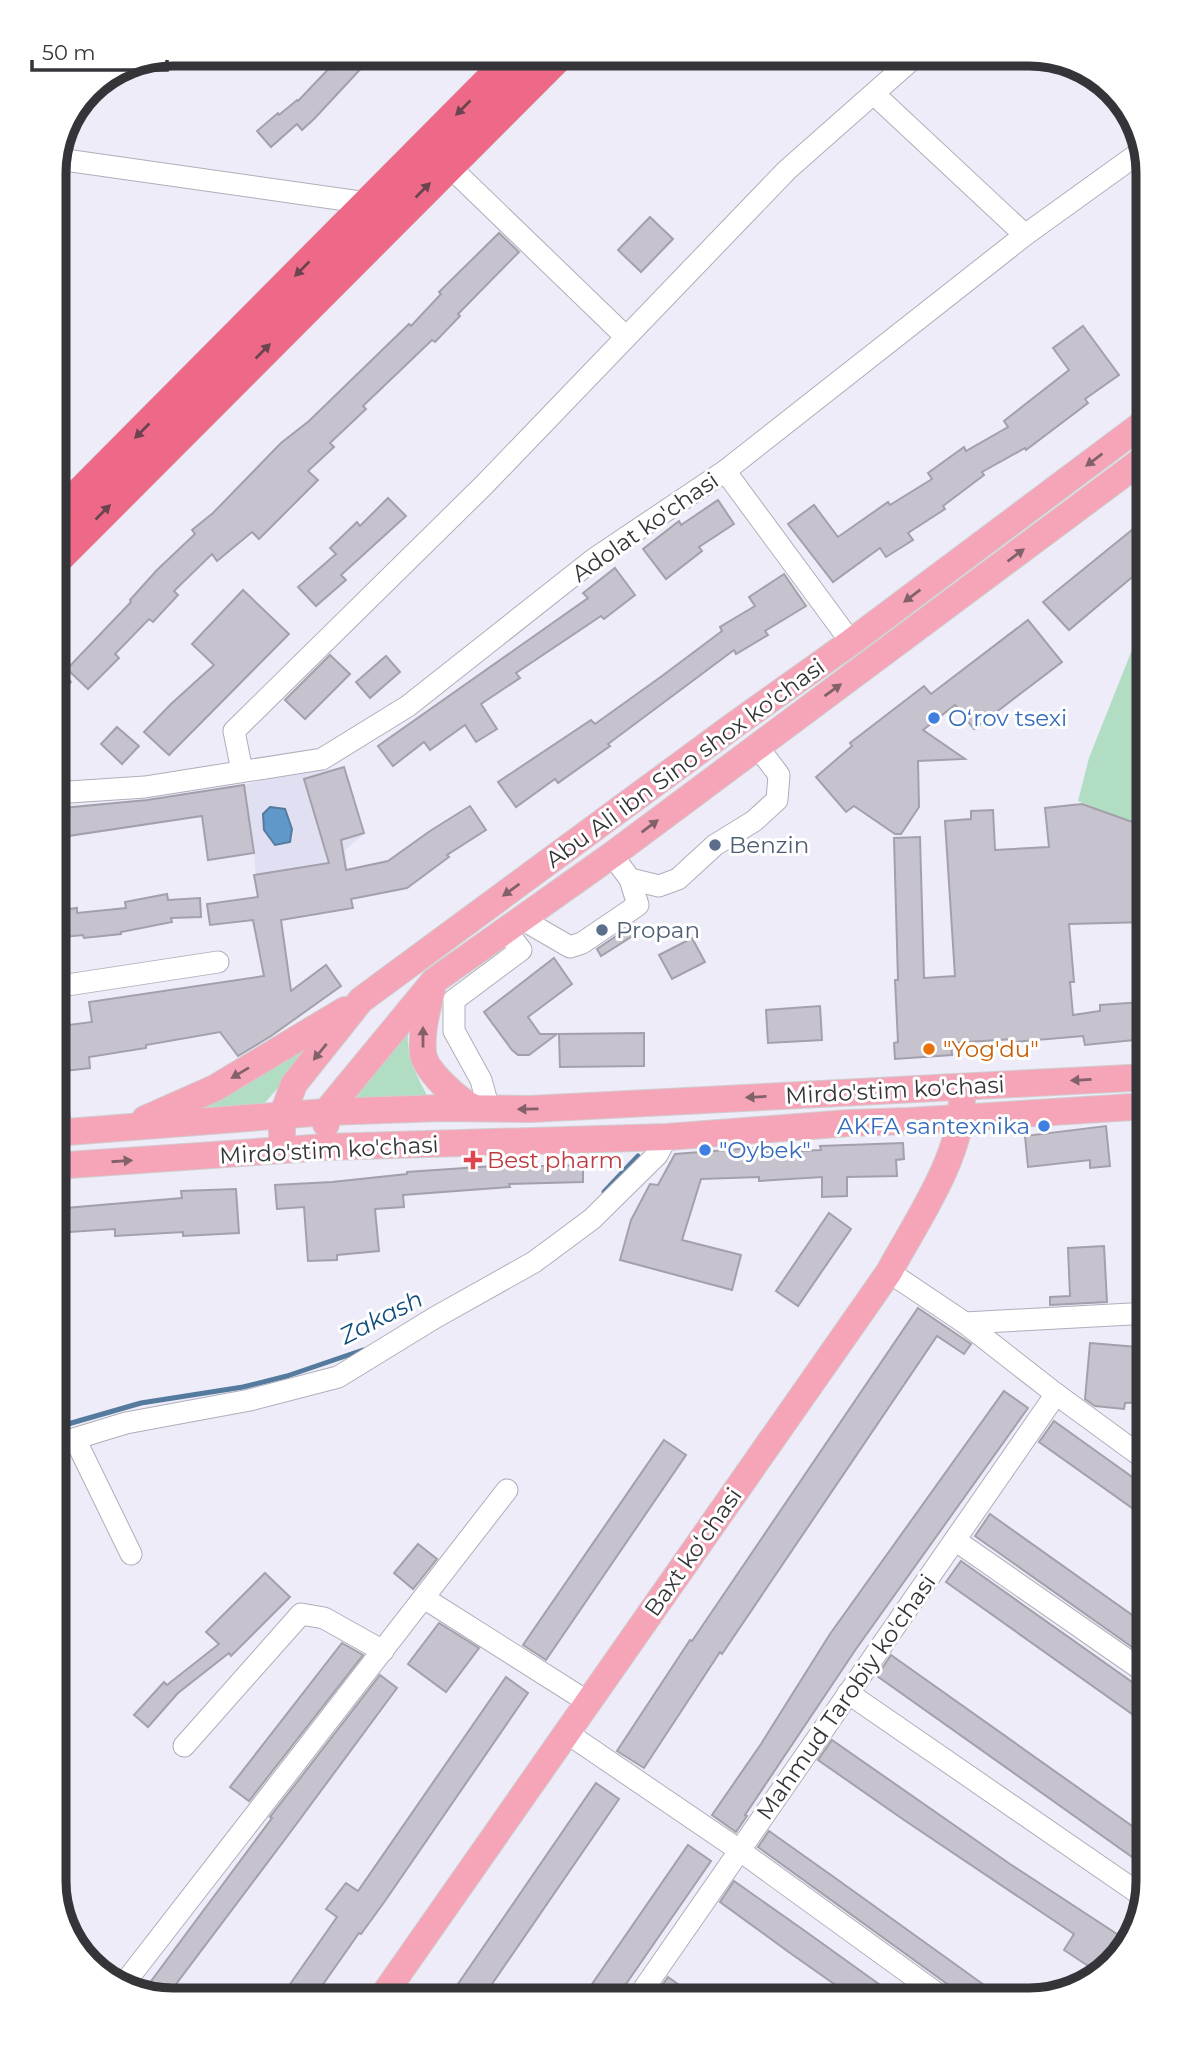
<svg xmlns="http://www.w3.org/2000/svg" width="1203" height="2054" viewBox="0 0 1203 2054" font-family="Montserrat,sans-serif">
<rect width="100%" height="100%" fill="#edecf8"/>
<path fill="#e0e0f2" d="M 342,768 L 363,835 L 345,850 L 352,906 L 260,920 L 254,853 L 244,785 L 297,772 Z"/>
<g fill="#b1ddc3">
<path d="M 1149,607 L 1149,830 L 1078,801 L 1089,758 Z"/>
<path d="M 329,1030 L 262,1106 L 201,1107 Z"/>
<path d="M 408,1031 C 406,1058 417,1076 429,1099 L 358,1102 L 351,1097 Z"/>
</g>
<path fill="#6198ca" stroke="#547a9e" stroke-width="2" d="M 270,807 L 285,809 L 292,829 L 290,842 L 275,845 L 264,830 L 263,814 Z"/>
<g fill="none" stroke-linecap="round" stroke-linejoin="round">
<g stroke="#547a9e" stroke-width="5">
<path d="M 604,1192 L 638,1156"/>
<path d="M 54,1428 L 141,1403 L 243,1387 L 287,1376 L 363,1350"/>
</g>
</g>
<g fill="#c7c3ce" stroke="#a4a0ab" stroke-width="2">
<path d="M 336,61 L 368,61 L 314,119 L 302,130 L 297,124 L 271,147 L 257,131 L 278,113 L 279,115 L 297,100 L 298,101 Z"/>
<path d="M 650,217 L 673,239 L 641,272 L 618,250 Z"/>
<path d="M 499,233 L 519,252 L 458,314 L 460,316 L 435,342 L 432,340 L 363,406 L 366,409 L 330,443 L 334,447 L 308,471 L 318,480 L 259,539 L 252,532 L 217,561 L 212,554 L 174,591 L 178,595 L 153,622 L 149,619 L 115,654 L 119,658 L 88,689 L 67,669 L 131,602 L 130,600 L 157,570 L 195,534 L 192,530 L 213,513 L 281,443 L 309,421 L 409,324 L 411,326 L 441,294 L 439,292 Z"/>
<path d="M 1083,326 L 1119,375 L 1085,399 L 1088,403 L 1026,450 L 1025,448 L 982,472 L 984,475 L 943,506 L 945,509 L 908,533 L 913,540 L 886,557 L 880,548 L 833,582 L 788,524 L 814,505 L 838,537 L 888,502 L 890,505 L 932,479 L 928,473 L 964,447 L 966,451 L 1008,427 L 1004,421 L 1069,370 L 1053,348 Z"/>
<path d="M 388,498 L 406,516 L 341,575 L 346,580 L 316,606 L 298,587 L 336,554 L 330,548 L 357,522 L 360,526 Z"/>
<path d="M 718,500 L 734,524 L 699,547 L 702,551 L 666,579 L 643,549 L 679,521 L 681,525 Z"/>
<path d="M 1149,516 L 1149,563 L 1069,630 L 1043,602 Z"/>
<path d="M 615,568 L 635,595 L 604,619 L 601,616 L 516,673 L 520,678 L 481,704 L 497,729 L 476,742 L 465,725 L 430,750 L 424,742 L 393,766 L 378,746 L 588,598 L 583,593 Z"/>
<path d="M 784,574 L 806,606 L 765,631 L 768,635 L 736,654 L 734,650 L 608,744 L 610,746 L 558,783 L 555,779 L 516,807 L 498,782 L 591,720 L 595,724 L 662,676 L 722,631 L 720,627 L 755,606 L 749,597 Z"/>
<path d="M 243,590 L 289,634 L 169,755 L 144,732 L 171,704 L 214,665 L 192,644 Z"/>
<path d="M 1028,620 L 1062,662 L 974,729 L 955,705 L 923,730 L 965,759 L 918,761 L 919,807 L 901,834 L 895,834 L 854,806 L 846,812 L 816,777 L 852,746 L 850,743 L 924,686 L 931,694 Z"/>
<path d="M 330,655 L 350,674 L 305,719 L 285,700 Z"/>
<path d="M 386,656 L 400,672 L 370,698 L 356,682 Z"/>
<path d="M 54,665 L 71,682 L 54,699 Z"/>
<path d="M 117,727 L 139,746 L 122,764 L 101,744 Z"/>
<path d="M 344,767 L 364,833 L 341,840 L 346,870 L 388,861 L 430,831 L 470,806 L 486,830 L 447,855 L 449,857 L 407,888 L 351,899 L 353,908 L 281,920 L 291,991 L 326,965 L 341,986 L 271,1036 L 238,1056 L 220,1032 L 146,1045 L 146,1048 L 89,1057 L 90,1068 L 65,1071 L 60,1026 L 92,1022 L 89,1002 L 264,976 L 253,920 L 210,925 L 207,904 L 258,897 L 254,875 L 329,863 L 304,779 Z"/>
<path d="M 244,785 L 254,853 L 208,860 L 202,816 L 68,836 L 63,808 L 147,800 Z"/>
<path d="M 1082,804 L 1149,828 L 1149,922 L 1069,924 L 1074,982 L 1070,982 L 1073,1015 L 1100,1011 L 1100,1005 L 1142,1002 L 1144,1039 L 1085,1045 L 1083,1036 L 1014,1042 L 1014,1039 L 951,1043 L 952,1055 L 895,1059 L 894,1043 L 898,1042 L 895,980 L 898,980 L 894,838 L 920,837 L 924,978 L 955,976 L 945,821 L 971,819 L 971,811 L 993,810 L 995,850 L 1049,847 L 1045,808 Z"/>
<path d="M 167,894 L 168,900 L 200,898 L 201,917 L 171,918 L 172,922 L 121,932 L 121,934 L 84,938 L 83,935 L 54,938 L 54,911 L 77,908 L 77,913 L 126,908 L 125,902 Z"/>
<path d="M 634,924 L 639,932 L 601,956 L 597,949 Z"/>
<path d="M 692,938 L 705,962 L 672,979 L 659,955 Z"/>
<path d="M 554,958 L 572,984 L 528,1017 L 540,1034 L 557,1034 L 529,1055 L 518,1055 L 512,1050 L 484,1012 Z"/>
<path d="M 820,1006 L 822,1040 L 768,1043 L 766,1010 Z"/>
<path d="M 644,1033 L 644,1066 L 560,1067 L 559,1034 Z"/>
<path d="M 1106,1126 L 1110,1166 L 1090,1168 L 1090,1160 L 1028,1167 L 1025,1136 Z"/>
<path d="M 903,1143 L 904,1159 L 896,1160 L 897,1176 L 847,1177 L 847,1196 L 822,1197 L 822,1177 L 759,1181 L 759,1177 L 701,1179 L 682,1240 L 741,1255 L 732,1290 L 620,1260 L 631,1220 L 650,1184 L 658,1185 L 675,1154 L 752,1148 L 752,1153 L 821,1150 L 820,1146 Z"/>
<path d="M 508,1165 L 508,1167 L 583,1165 L 583,1182 L 509,1184 L 510,1187 L 403,1195 L 404,1207 L 375,1209 L 379,1251 L 337,1255 L 337,1260 L 308,1261 L 304,1207 L 277,1209 L 275,1185 L 332,1182 L 407,1174 L 407,1172 Z"/>
<path d="M 236,1189 L 239,1233 L 183,1236 L 183,1232 L 115,1236 L 115,1229 L 54,1233 L 54,1209 L 182,1198 L 181,1191 Z"/>
<path d="M 829,1213 L 851,1229 L 798,1306 L 776,1291 Z"/>
<path d="M 1104,1246 L 1107,1302 L 1050,1305 L 1050,1297 L 1070,1296 L 1068,1248 Z"/>
<path d="M 918,1308 L 971,1344 L 964,1354 L 937,1336 L 722,1654 L 720,1652 L 644,1768 L 617,1751 L 690,1640 L 692,1641 Z"/>
<path d="M 1090,1343 L 1149,1348 L 1149,1402 L 1125,1403 L 1124,1409 L 1095,1406 L 1085,1399 Z"/>
<path d="M 1004,1391 L 1028,1408 L 856,1649 L 745,1815 L 747,1816 L 736,1832 L 712,1815 L 761,1744 L 830,1634 Z"/>
<path d="M 1054,1421 L 1149,1489 L 1149,1520 L 1039,1442 Z"/>
<path d="M 664,1440 L 686,1455 L 546,1660 L 523,1645 Z"/>
<path d="M 990,1514 L 1149,1627 L 1149,1659 L 975,1536 Z"/>
<path d="M 418,1544 L 437,1559 L 413,1589 L 394,1573 Z"/>
<path d="M 961,1561 L 1149,1694 L 1149,1726 L 946,1582 Z"/>
<path d="M 265,1573 L 290,1597 L 231,1656 L 229,1653 L 178,1693 L 148,1727 L 134,1715 L 164,1682 L 167,1685 L 219,1644 L 206,1632 Z"/>
<path d="M 439,1623 L 479,1648 L 446,1692 L 408,1664 Z"/>
<path d="M 342,1643 L 363,1655 L 249,1801 L 230,1787 Z"/>
<path d="M 891,1655 L 1149,1838 L 1149,1869 L 877,1676 Z"/>
<path d="M 380,1675 L 397,1688 L 286,1838 L 170,1992 L 164,1999 L 143,1992 L 272,1818 L 270,1817 Z"/>
<path d="M 506,1677 L 528,1693 L 385,1901 L 361,1934 L 359,1933 L 312,2000 L 279,2000 L 337,1917 L 326,1909 L 346,1883 L 358,1891 Z"/>
<path d="M 832,1740 L 1010,1864 L 1123,1938 L 1102,1970 L 1099,1973 L 1064,1950 L 1074,1934 L 904,1820 L 818,1760 Z"/>
<path d="M 596,1783 L 619,1799 L 481,2000 L 447,2000 Z"/>
<path d="M 769,1831 L 838,1880 L 1005,2000 L 959,1998 L 954,1989 L 758,1847 Z"/>
<path d="M 688,1845 L 711,1861 L 655,1942 L 615,2000 L 581,2000 Z"/>
<path d="M 734,1881 L 805,1931 L 901,2000 L 857,2000 L 790,1953 L 720,1902 Z"/>
<path d="M 668,1977 L 700,2000 L 652,2000 Z"/>
</g>
<g fill="none" stroke-linecap="round" stroke-linejoin="round">
<g stroke="#afaeba" stroke-width="23">
<g id="minor">
<path d="M 874,94 L 1025,235"/>
<path d="M 58,159 L 367,203"/>
<path d="M 448,165 L 626,337"/>
<path d="M 725,471 L 851,642"/>
<path d="M 242,771 L 234,731 L 484,485 L 787,170 L 916,56"/>
<path d="M 54,793 L 145,787 L 322,759 L 408,706 L 594,559 L 725,471 L 1025,235 L 1143,150"/>
<path d="M 630,879 L 659,886 L 678,879 L 715,845 L 754,821 L 777,800 L 779,775 L 757,746"/>
<path d="M 520,918 L 570,947 L 582,943 L 638,905 L 630,879 L 612,855"/>
<path d="M 54,987 L 218,962"/>
<path d="M 54,1088 L 62,1132"/>
<path d="M 489,1109 L 481,1080 L 454,1031 L 454,1000 L 521,950 L 505,929"/>
<path d="M 889,1272 L 965,1323 L 1056,1394 L 1149,1462"/>
<path d="M 965,1323 L 1149,1313"/>
<path d="M 75,1439 L 131,1554"/>
<path d="M 54,1445 L 126,1423 L 250,1400 L 338,1377 L 436,1317 L 534,1262 L 592,1219 L 657,1155 L 667,1137"/>
<path d="M 955,1540 L 1149,1675"/>
<path d="M 424,1598 L 588,1702"/>
<path d="M 848,1693 L 1144,1897"/>
<path d="M 567,1733 L 739,1850 L 946,2000"/>
<path d="M 184,1746 L 301,1614 L 324,1618 L 383,1651"/>
<path d="M 123,1985 L 507,1490"/>
<path d="M 636,2000 L 1056,1394"/>
</g>
</g>
<g stroke="#cfcecf" stroke-width="28">
<g id="major">
<path d="M 432,989 C 427,1010 421,1031 423,1053 C 425,1071 458,1100 474,1108"/>
<path d="M 145,1119 L 215,1088 L 345,1010"/>
<path d="M 326,1124 L 326,1112 L 434,981 L 612,855 L 1149,455"/>
<path d="M 54,1133 L 326,1112 L 441,1108 L 531,1109 L 1149,1077"/>
<path d="M 282,1150 L 282,1116 L 294,1084 L 361,1000 L 733,726 L 851,642 L 1149,419"/>
<path d="M 54,1166 L 327,1147 L 667,1137 L 849,1123 L 909,1121 L 1149,1106"/>
<path d="M 380,2000 L 889,1272 C 916,1222 961,1158 962,1101"/>
</g>
</g>
<g stroke="#cfcecf" stroke-width="33">
<g id="highway">
<path d="M 54,520 L 511,60"/>
<path d="M 54,561 L 555,59"/>
</g>
</g>
<use href="#minor" stroke="#fff" stroke-width="21"/>
<use href="#major" stroke="#f5a5b7" stroke-width="26"/>
<use href="#highway" stroke="#ee6987" stroke-width="32"/>
</g>
<defs><path id="oneway-solid" d="M-6-.8H1V-3.2L6.5 0L1 3.2V.8H-6Z" transform="scale(1.75)"/></defs>
<g fill="#6c4450">
<use href="#oneway-solid" transform="translate(463 108) rotate(135)"/>
<use href="#oneway-solid" transform="translate(423 190) rotate(-45)"/>
<use href="#oneway-solid" transform="translate(302 269) rotate(135)"/>
<use href="#oneway-solid" transform="translate(263 351) rotate(-45)"/>
<use href="#oneway-solid" transform="translate(142 431) rotate(135)"/>
<use href="#oneway-solid" transform="translate(103 512) rotate(-45)"/>
</g>
<g fill="#82616b">
<use href="#oneway-solid" transform="translate(1094 460) rotate(143)"/>
<use href="#oneway-solid" transform="translate(1016 555) rotate(-37)"/>
<use href="#oneway-solid" transform="translate(912 596) rotate(143)"/>
<use href="#oneway-solid" transform="translate(833 690) rotate(-36)"/>
<use href="#oneway-solid" transform="translate(650 826) rotate(-37)"/>
<use href="#oneway-solid" transform="translate(511 890) rotate(144)"/>
<use href="#oneway-solid" transform="translate(423 1037) rotate(-90)"/>
<use href="#oneway-solid" transform="translate(320 1052) rotate(129)"/>
<use href="#oneway-solid" transform="translate(240 1073) rotate(149)"/>
<use href="#oneway-solid" transform="translate(1081 1080) rotate(177)"/>
<use href="#oneway-solid" transform="translate(756 1097) rotate(177)"/>
<use href="#oneway-solid" transform="translate(528 1109) rotate(179)"/>
<use href="#oneway-solid" transform="translate(122 1161) rotate(-4)"/>
</g>
<g fill="#3f7fe0" stroke="#fff" stroke-width="2.5">
<circle cx="934" cy="718" r="7"/>
<circle cx="1044" cy="1126" r="7"/>
<circle cx="705" cy="1150" r="7"/>
</g>
<g fill="#5c6f8a" stroke="#fff" stroke-width="2.5">
<circle cx="715" cy="845" r="7"/>
<circle cx="602" cy="930" r="7"/>
</g>
<circle fill="#e8710a" stroke="#fff" stroke-width="2.5" cx="929" cy="1049" r="7"/>
<path fill="#e0444e" stroke="#fff" stroke-width="2.5" d="M469.5 1149.5h7v7h7v7h-7v7h-7v-7h-7v-7h7z"/>
<g text-anchor="middle" dominant-baseline="central" stroke-width="6" stroke-linejoin="round" paint-order="stroke">
<g font-size="23" fill="#353439" stroke="#fff">
<text transform="translate(645 527) rotate(-35)">Adolat ko'chasi</text>
<text transform="translate(685 763) rotate(-36)">Abu Ali ibn Sino shox ko'chasi</text>
<text transform="translate(895 1090) rotate(-3)">Mirdo'stim ko'chasi</text>
<text transform="translate(329 1150) rotate(-3)">Mirdo'stim ko'chasi</text>
<text transform="translate(693 1552) rotate(-55)">Baxt koʻchasi</text>
<text transform="translate(846 1697) rotate(-55)">Mahmud Tarobiy ko'chasi</text>
</g>
<g font-size="23" fill="#366cbe" stroke="#fff" text-anchor="start">
<text x="948" y="718">Oʻrov tsexi</text>
<text x="1030" y="1126" text-anchor="end">AKFA santexnika</text>
<text x="719" y="1150">"Oybek"</text>
</g>
<g font-size="23" fill="#4e5e75" stroke="#fff" text-anchor="start">
<text x="729" y="845">Benzin</text>
<text x="616" y="930">Propan</text>
</g>
<g font-size="23" fill="#c56008" stroke="#fff" text-anchor="start">
<text x="943" y="1049">"Yog'du"</text>
</g>
<g font-size="23" fill="#be3a42" stroke="#fff" text-anchor="start">
<text x="487" y="1160">Best pharm</text>
</g>
<g font-size="24" font-style="italic" fill="#0e4e7d" stroke="#fff">
<text transform="translate(381 1317) rotate(-27)">Zakash</text>
</g>
</g>
<path d="M0 0H1203V2054H0ZM173 66H1029A107 107 0 0 1 1136 173V1881A107 107 0 0 1 1029 1988H173A107 107 0 0 1 66 1881V173A107 107 0 0 1 173 66Z" fill="#fff" fill-rule="evenodd"/>
<path fill="none" stroke="#353439" stroke-width="9" d="M173 66H1029A107 107 0 0 1 1136 173V1881A107 107 0 0 1 1029 1988H173A107 107 0 0 1 66 1881V173A107 107 0 0 1 173 66Z"/>
<path d="M32 60v10h135v-10" fill="none" stroke="#353439" stroke-width="3.5"/>
<text x="42" y="60" font-size="21" fill="#353439" stroke="#ffffff" stroke-width="5" paint-order="stroke">50 m</text>
</svg>
